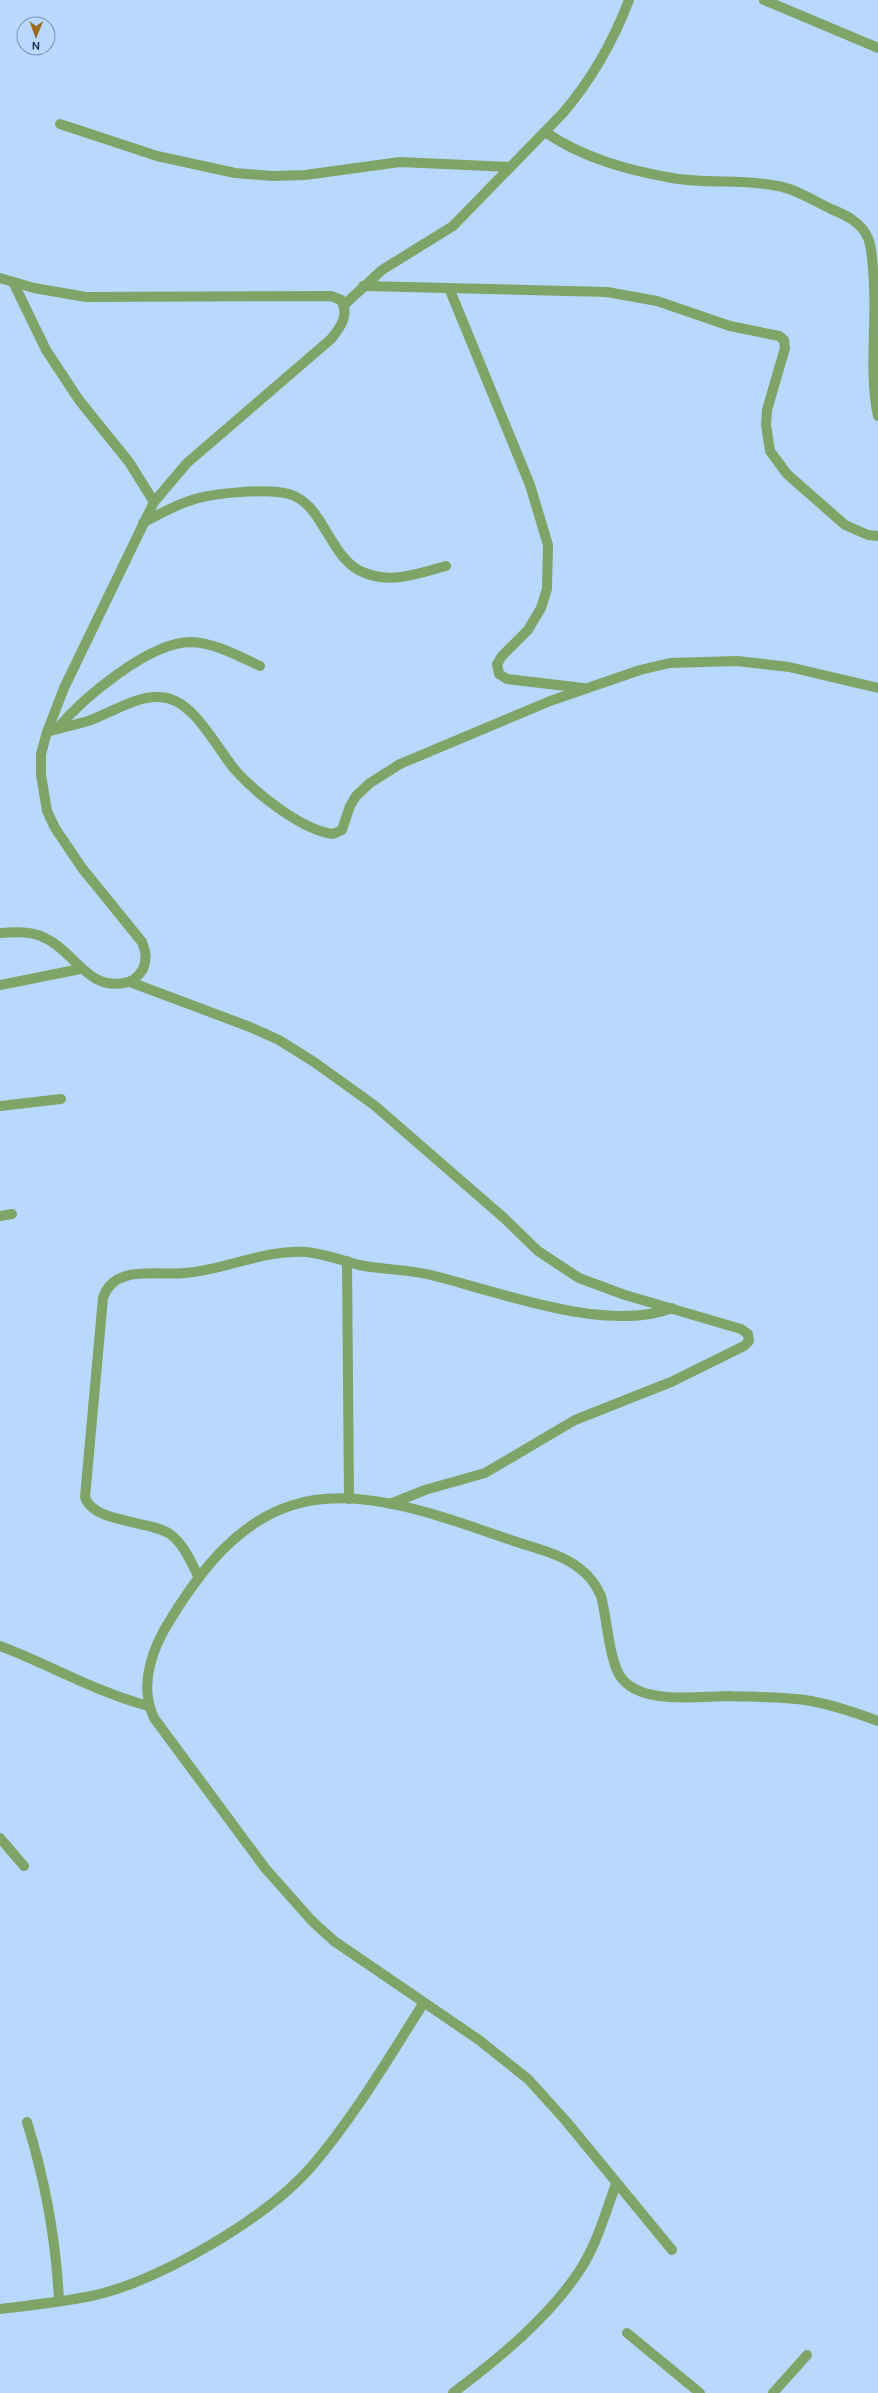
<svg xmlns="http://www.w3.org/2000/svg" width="878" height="2393" viewBox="0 0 878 2393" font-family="'DM Sans',sans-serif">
<rect width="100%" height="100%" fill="#b9d8fe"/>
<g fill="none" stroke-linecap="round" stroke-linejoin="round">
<g stroke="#7ea468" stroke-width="10">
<path d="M 764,0 L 878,48"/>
<path d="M 60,124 L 157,156 L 235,173 L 273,176 L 305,175 L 400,162 L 510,167"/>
<path d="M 545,132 C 583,158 627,170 672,178 C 707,184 743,179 778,186 C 796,189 814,201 831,209 C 846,215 861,222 868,238 C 872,248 872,259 873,270 C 878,317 868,371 878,416"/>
<path d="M 0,278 L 34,288 L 86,297 L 331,296 L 341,300 C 350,315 340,328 331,339 L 187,463 L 154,502 L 64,688 L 47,732 L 41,754 L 41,775 L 47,811 L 55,828 L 82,868 L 142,942 C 146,952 147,959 143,969 C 139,976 132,982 124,983 C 87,990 74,951 45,938 C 32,931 15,932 0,933"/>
<path d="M 14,284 L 46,350 L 79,400 L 129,462 L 154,502"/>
<path d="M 363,286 L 607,292 L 657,301 L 730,326 L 779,336 L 784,340 L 785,348 L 767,410 L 766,425 L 770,451 L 787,474 L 845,525 L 868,535 L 878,536"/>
<path d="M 449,288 L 530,485 L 548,545 L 547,589 L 541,608 L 528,630 L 502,656 L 497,664 L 499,674 L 507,679 L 583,688"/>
<path d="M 344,305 L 382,270 L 453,226 L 563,113 C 592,79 613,42 629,0"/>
<path d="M 143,523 C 159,514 175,505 192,500 C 212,493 269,488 289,494 C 299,497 309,505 315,514 C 330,534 340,564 365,573 C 392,584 420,573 446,566"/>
<path d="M 57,729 C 83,698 149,642 191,642 C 216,643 238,656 260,666"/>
<path d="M 47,732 C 60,728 74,725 88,721 C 111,713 135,696 159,697 C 194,697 216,749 237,772 C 258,795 302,830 333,834 L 342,830 L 350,806 L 356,796 L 370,783 L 400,764 L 550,701 L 640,670 L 670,663 L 737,661 L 789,667 L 878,688"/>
<path d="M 130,982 L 250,1027 L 279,1040 L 314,1062 L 374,1105 L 504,1218 L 538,1251 L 579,1278 L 625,1295 L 741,1329 L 748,1334 L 749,1341 L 744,1346 L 671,1382 L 575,1420 L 485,1473 L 425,1490 L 390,1504"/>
<path d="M 0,985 L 80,969"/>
<path d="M 0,1106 L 61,1099"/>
<path d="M 0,1216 L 12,1214"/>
<path d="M 347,1261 L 349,1499"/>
<path d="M 199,1578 C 192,1564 184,1544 170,1534 C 149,1520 93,1523 85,1497 L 103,1298 C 114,1264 156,1276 185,1273 C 226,1270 264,1249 306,1252 C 324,1254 342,1260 359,1265 C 383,1270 407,1269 431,1275 C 497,1291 607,1334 672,1308"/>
<path d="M 0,1646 C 50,1665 96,1692 148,1706"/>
<path d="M 0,1838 L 24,1866"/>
<path d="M 27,2122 C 46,2183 56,2238 59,2301"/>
<path d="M 672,2250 L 566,2121 L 528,2079 L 479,2040 L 334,1941 L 312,1921 L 265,1868 L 154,1718 C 138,1684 153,1646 172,1617 C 201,1570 238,1522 293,1505 C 359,1483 448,1519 511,1540 C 533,1548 560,1553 579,1568 C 589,1575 596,1585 601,1596 C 607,1618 609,1659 620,1676 C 640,1706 699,1696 729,1696 C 755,1697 780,1697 805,1700 C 831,1704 854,1712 878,1721"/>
<path d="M 0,2309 C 32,2305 64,2302 96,2295 C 162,2279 267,2218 312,2166 C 354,2117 388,2059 423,2004"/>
<path d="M 627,2333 L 700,2393"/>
<path d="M 453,2393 C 498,2359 546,2320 578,2273 C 596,2247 605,2214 616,2184"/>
<path d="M 773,2393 L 807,2355"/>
</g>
</g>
<g transform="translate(36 36) rotate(181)"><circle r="19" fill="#b9d8fe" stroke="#7b96b7"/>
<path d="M0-3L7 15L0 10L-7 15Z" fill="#9b6b1d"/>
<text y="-6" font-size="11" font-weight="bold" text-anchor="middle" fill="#1f334c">N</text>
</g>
</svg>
